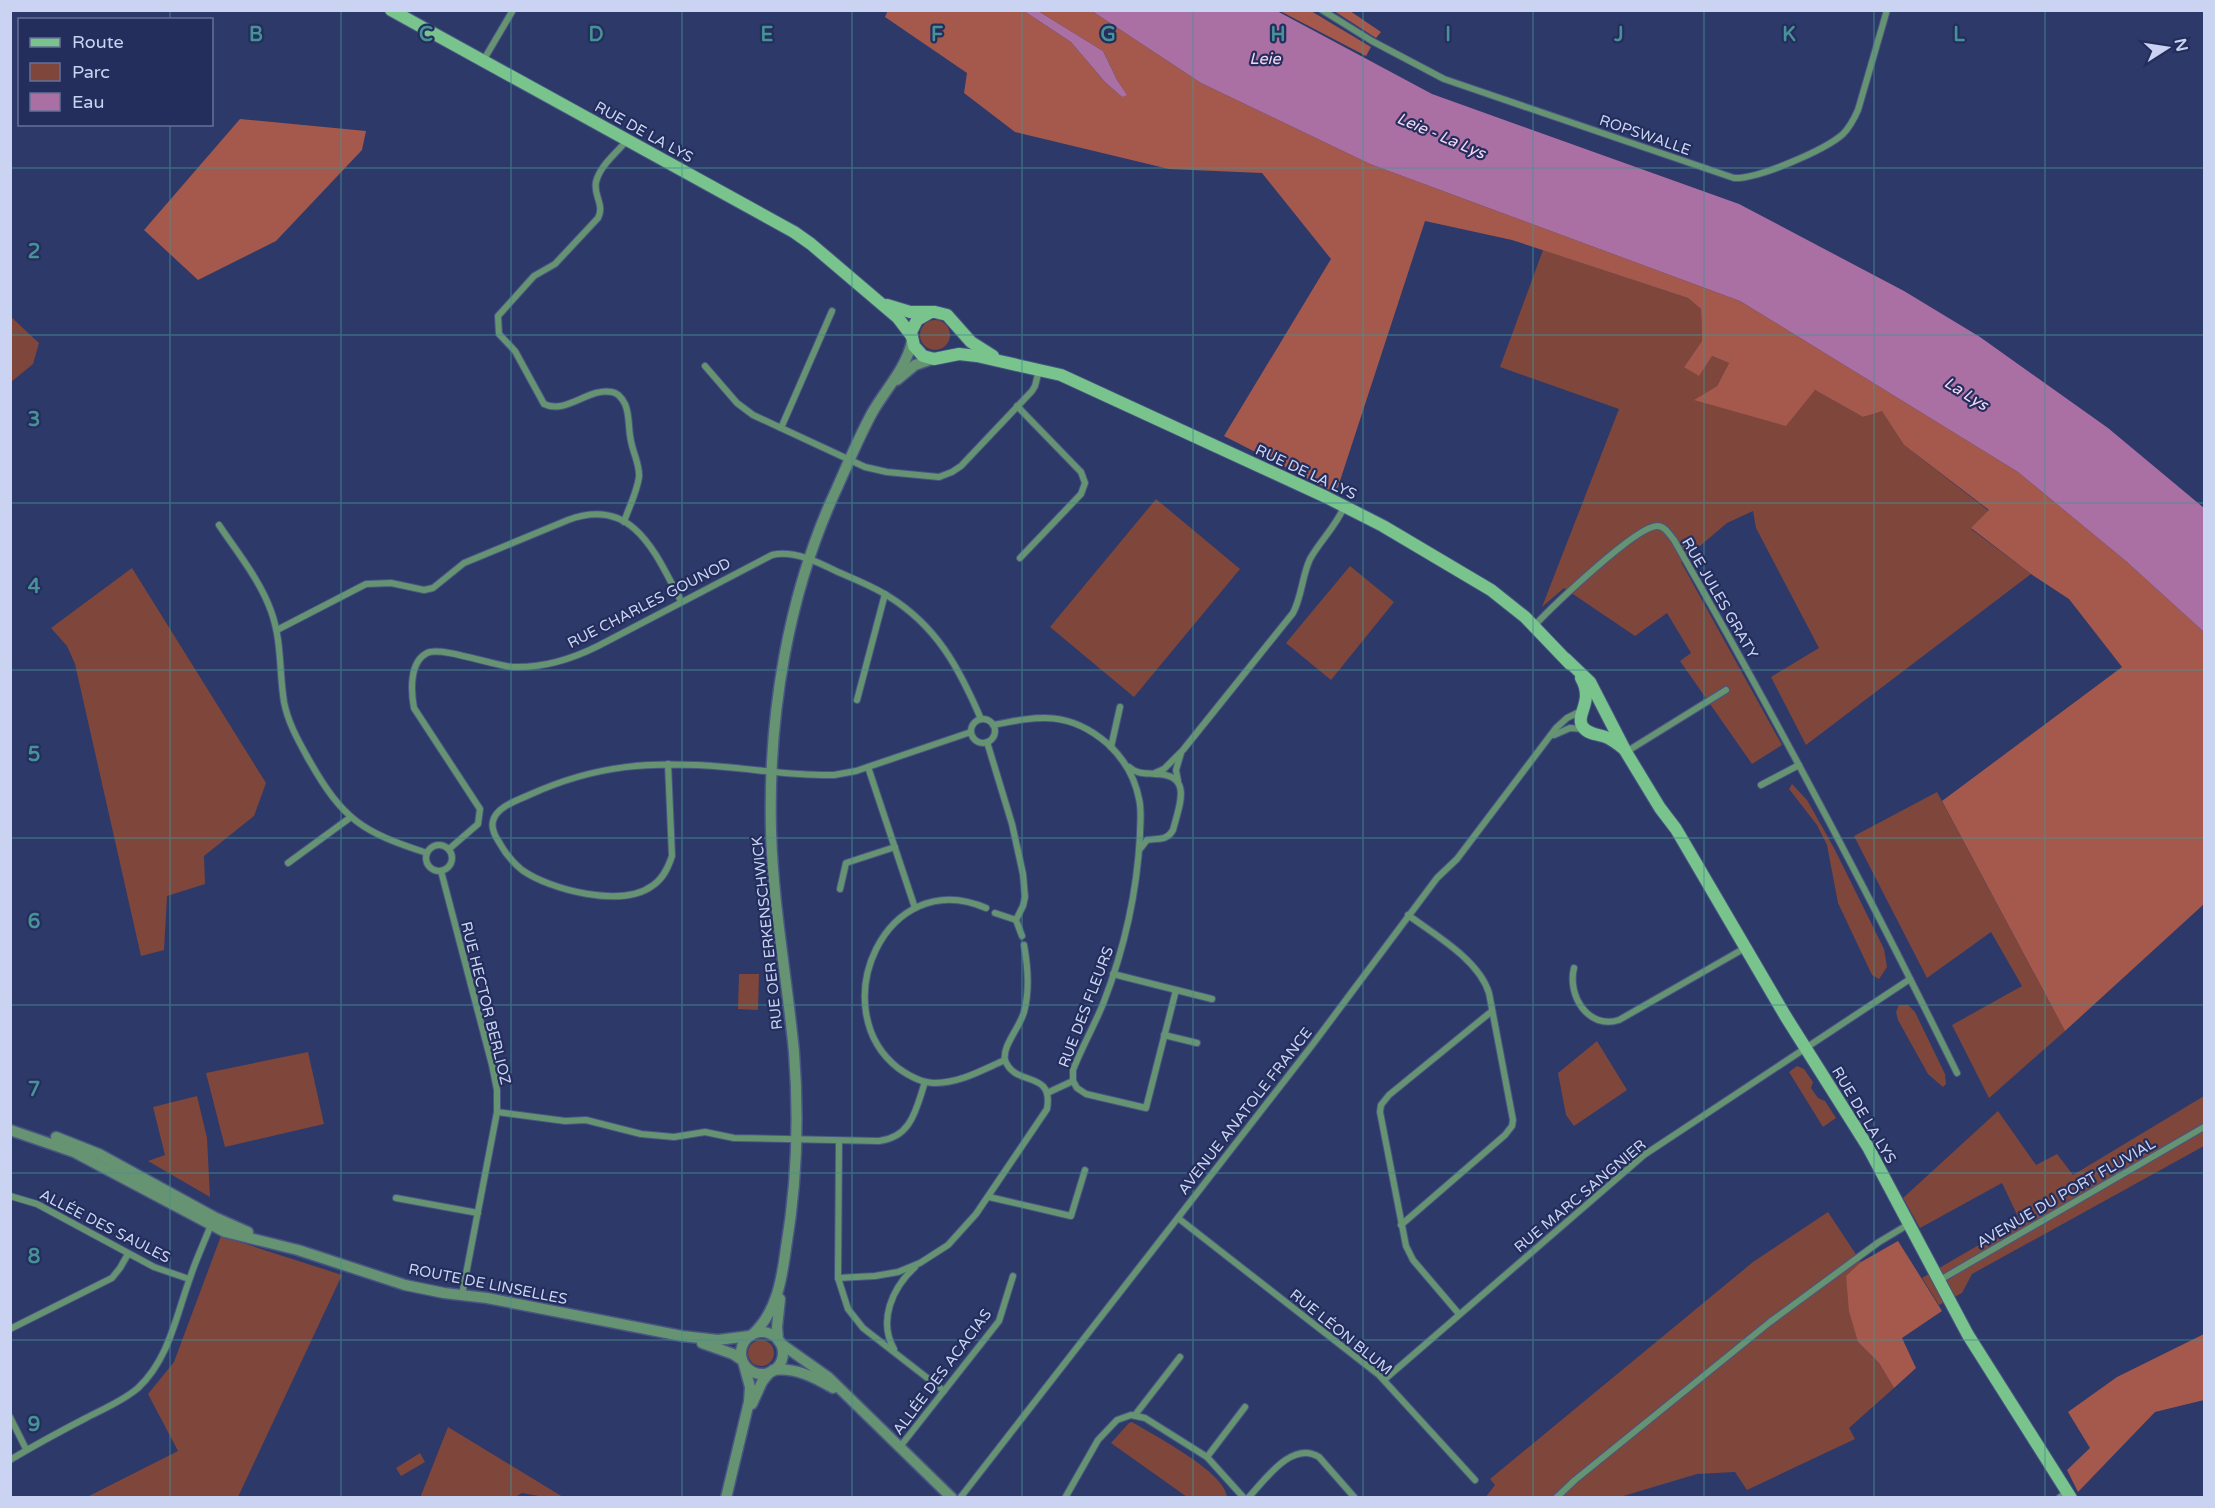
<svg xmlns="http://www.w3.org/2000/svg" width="2215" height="1508" viewBox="0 0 2215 1508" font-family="'Varela Round',sans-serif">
<rect width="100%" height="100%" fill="#2d3969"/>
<g fill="#7f463b">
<path d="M 1543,250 L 1688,298 L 1701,309 L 1702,341 L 1684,367 L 1712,356 L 1729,363 L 1717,386 L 1695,400 L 1815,390 L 1863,417 L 1882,410 L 1904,445 L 1989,511 L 1971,529 L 2031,574 L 1806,745 L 1771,677 L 1819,648 L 1756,528 L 1753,511 L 1727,523 L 1681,562 L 1782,745 L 1752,764 L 1680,661 L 1691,653 L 1667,613 L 1635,636 L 1564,588 L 1542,607 L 1619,409 L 1500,367 Z"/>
<path d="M 10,316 L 39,343 L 33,364 L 11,382 Z"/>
<circle cx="935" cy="335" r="15"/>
<path d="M 1156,499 L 1240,569 L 1134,697 L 1050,627 Z"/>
<path d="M 1350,566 L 1394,602 L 1331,680 L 1286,643 Z"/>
<path d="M 132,568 L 266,783 L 254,816 L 204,856 L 205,884 L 167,896 L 164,950 L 141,956 L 75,664 L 67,646 L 51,628 Z"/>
<path d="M 1792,784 L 1807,800 L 1834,848 L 1884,949 L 1887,967 L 1879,979 L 1872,975 L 1838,903 L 1827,845 L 1817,825 L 1789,789 Z"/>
<path d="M 1937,792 L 2065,1031 L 1989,1098 L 1952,1025 L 2022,986 L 1991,932 L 1927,978 L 1854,836 Z"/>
<path d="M 739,974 L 759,974 L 758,1010 L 738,1009 Z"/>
<path d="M 1899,1005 L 1908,1005 L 1915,1012 L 1945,1074 L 1946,1084 L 1943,1087 L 1928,1074 L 1898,1020 L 1896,1012 Z"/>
<path d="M 1597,1041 L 1627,1090 L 1574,1126 L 1566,1115 L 1558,1073 Z"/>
<path d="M 308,1052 L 324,1124 L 225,1147 L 206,1073 Z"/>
<path d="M 1797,1066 L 1804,1069 L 1813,1082 L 1811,1088 L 1818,1098 L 1825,1101 L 1836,1118 L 1823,1127 L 1789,1072 Z"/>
<path d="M 197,1096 L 207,1138 L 210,1197 L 148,1161 L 165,1155 L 153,1107 Z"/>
<path d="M 2204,1096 L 2204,1146 L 1972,1274 L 1962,1293 L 1939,1305 L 1922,1278 L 2020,1221 L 2002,1183 L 1920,1228 L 1903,1198 L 1998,1111 L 2036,1165 L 2057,1154 L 2073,1175 Z"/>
<path d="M 1828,1212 L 1861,1262 L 1846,1277 L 1858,1342 L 1879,1363 L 1894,1388 L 1849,1428 L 1855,1439 L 1747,1490 L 1735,1472 L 1697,1474 L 1620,1497 L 1485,1498 L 1495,1485 L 1490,1479 L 1753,1262 Z"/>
<path d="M 221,1236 L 342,1275 L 238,1497 L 87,1497 L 178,1451 L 148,1394 L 174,1362 Z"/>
<circle cx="761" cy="1353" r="13"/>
<path d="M 1132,1422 C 1155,1436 1225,1472 1227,1497 L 1187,1497 L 1111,1443 L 1129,1423 Z"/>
<path d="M 448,1427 L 563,1497 L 544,1497 L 522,1493 L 514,1498 L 420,1498 Z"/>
<path d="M 420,1453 L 425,1462 L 401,1476 L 396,1468 Z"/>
</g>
<g fill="#a4594c">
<path d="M 888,10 L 1024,11 L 1071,42 L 1105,82 L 1122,97 L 1126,94 L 1117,80 L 1103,51 L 1038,11 L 1092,11 L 1201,83 L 1370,164 L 1740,301 L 2018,472 L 2127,562 L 2204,632 L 2204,904 L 2065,1031 L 1942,801 L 2122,667 L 2069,599 L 2031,574 L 1971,528 L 1989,510 L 1904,445 L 1882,411 L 1863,417 L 1815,390 L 1786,426 L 1694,400 L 1717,386 L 1729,363 L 1712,356 L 1699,376 L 1684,367 L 1702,341 L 1701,309 L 1688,298 L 1512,240 L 1425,221 L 1336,493 L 1224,436 L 1331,259 L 1262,173 L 1169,169 L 1015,132 L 964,93 L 967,73 L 885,17 Z"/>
<path d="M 1280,11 L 1311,11 L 1371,47 L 1366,56 Z"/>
<path d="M 1334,11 L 1350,11 L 1381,32 L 1376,38 Z"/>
<path d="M 240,119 L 366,131 L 362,150 L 276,241 L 198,280 L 144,230 Z"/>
<path d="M 1898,1241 L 1942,1311 L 1902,1338 L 1916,1368 L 1894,1388 L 1879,1363 L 1858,1342 L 1849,1311 L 1846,1276 L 1861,1262 Z"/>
<path d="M 2204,1334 L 2204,1400 L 2155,1412 L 2078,1492 L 2067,1470 L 2090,1448 L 2068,1412 L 2117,1377 Z"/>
</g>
<g fill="#aa70a3">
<path d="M 1024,11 L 1038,11 L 1103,51 L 1117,80 L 1127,95 L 1122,97 L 1105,82 L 1071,42 Z"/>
<path d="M 1092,11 L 1277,11 L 1432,94 L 1739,204 L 1904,291 L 1980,337 L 2108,428 L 2204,508 L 2204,632 L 2127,562 L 2018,472 L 1740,301 L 1370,164 L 1201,83 Z"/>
</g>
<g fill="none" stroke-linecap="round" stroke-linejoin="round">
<g stroke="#495582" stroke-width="8">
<g id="minor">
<path d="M 1322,10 L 1372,41 L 1444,79 L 1734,178 C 1758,179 1825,150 1843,134 C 1850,127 1854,119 1858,110 L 1887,10"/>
<path d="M 483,61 L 513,10"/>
<path d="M 705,366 L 737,403 L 753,415 L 865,467 L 887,472 L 939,477 L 952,472 L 961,466 L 1032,391 L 1035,386 L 1039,370"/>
<path d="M 1017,406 L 1081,472 L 1085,483 L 1081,494 L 1020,558"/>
<path d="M 781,428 L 832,311"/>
<path d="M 624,522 C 629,507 637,492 639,477 C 640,465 633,453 631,441 C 628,429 630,415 625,404 C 622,398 618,393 612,392 C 589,387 566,415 544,404 L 515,351 L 499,334 L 498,316 L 534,276 L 555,264 L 598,218 C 605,205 593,195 596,182 C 600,165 617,153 627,140"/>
<path d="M 219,525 C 237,552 260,580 271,611 C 282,641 279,671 284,702 C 288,723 299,742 309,760 C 343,820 362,832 427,853"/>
<path d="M 1534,626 C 1551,608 1636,526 1657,526 C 1665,526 1669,534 1674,540 C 1774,714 1868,892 1957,1073"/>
<path d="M 277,630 L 366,584 L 391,583 L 424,590 L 433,588 L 464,563 L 568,520 C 634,495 656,555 681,601"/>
<path d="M 857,700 L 885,594"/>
<circle cx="983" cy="731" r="12"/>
<path d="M 993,725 C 1039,716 1069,710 1108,744 C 1124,759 1135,778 1139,799 C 1142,811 1140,823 1140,835 C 1137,892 1124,950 1103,1004 C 1094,1026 1082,1047 1073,1070 L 1073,1081 L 1047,1093"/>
<path d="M 1554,735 L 1570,728 L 1584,729"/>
<path d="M 987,742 L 1012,824 L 1023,874 L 1025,897 L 1023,906 L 1016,920"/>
<path d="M 1111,747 L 1120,707"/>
<path d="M 1626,752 L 1726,690"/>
<path d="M 668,764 L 672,856 C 668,868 663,879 652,886 C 622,908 550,890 522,870 C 512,862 505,853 499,842 C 495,836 491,828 493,821 C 496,807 518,800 529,795 C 597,764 652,761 725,767 C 761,770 798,776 834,775 L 856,771 L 971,732"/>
<path d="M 868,767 L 915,908"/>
<path d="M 1129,767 C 1137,774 1144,773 1155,774 C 1194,774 1179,806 1173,830 C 1167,841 1158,838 1147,840 L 1140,849"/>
<path d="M 1155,773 L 1164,769 L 1183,750 L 1293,613 C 1302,596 1302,576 1310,559 C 1320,541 1336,526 1344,507"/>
<path d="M 1178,781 L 1176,770 L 1181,753"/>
<path d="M 1761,785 L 1799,765"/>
<circle cx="439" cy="858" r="13"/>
<path d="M 449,849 L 478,824 L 480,809 L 414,708 C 411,692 409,662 427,653 C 441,646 494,666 513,667 C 543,668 572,659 598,646 L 772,555 C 794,550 818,562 838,572 C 854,579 872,586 888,596 C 937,626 959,668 981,719"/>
<path d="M 288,863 L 351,817"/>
<path d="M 441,871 L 492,1065 L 497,1090 L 497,1112 L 462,1295"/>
<path d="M 840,889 L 846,863 L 895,847"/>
<path d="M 986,908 C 885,864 823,1009 898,1068 C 909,1076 921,1083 935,1083 C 960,1083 982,1070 1005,1060 C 1002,1046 1020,1027 1024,1012 C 1030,990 1028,967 1024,945"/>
<path d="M 995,913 L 1016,920 L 1022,936"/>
<path d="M 1574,968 C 1567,995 1588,1030 1619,1020 L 1745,948"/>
<path d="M 1113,974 L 1212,999"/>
<path d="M 1164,1035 L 1197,1043"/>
<path d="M 1073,1081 L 1077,1088 L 1086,1094 L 1146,1108 L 1176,990"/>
<path d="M 497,1112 L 565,1121 L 586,1120 L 641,1134 L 674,1137 L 705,1132 L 734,1138 L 879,1141 C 912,1137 916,1109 925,1082"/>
<path d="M 839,1141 L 838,1278 L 848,1309 L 863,1328 L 944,1391"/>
<path d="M 10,1196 L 37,1204 L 154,1267 L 189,1279"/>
<path d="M 989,1197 L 1071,1216 L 1085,1170"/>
<path d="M 396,1198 L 478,1213"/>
<path d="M 1178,1218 L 1379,1375 L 1475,1480"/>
<path d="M 1401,1225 L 1505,1135 L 1512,1126 L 1513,1120 L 1489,993 C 1479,960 1435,935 1408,915"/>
<path d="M 838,1278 L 875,1276 L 898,1272 L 920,1263 L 948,1245 L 976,1214 L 1047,1109 C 1054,1069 1015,1088 1005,1060"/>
<path d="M 1940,1280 L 2204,1127"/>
<path d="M 1459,1314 L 1413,1260 L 1406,1246 L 1380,1112 L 1381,1105 L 1389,1095 L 1492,1011"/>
<path d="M 10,1329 L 112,1278 L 120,1268 L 128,1254"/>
<path d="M 894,1349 C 878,1321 892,1288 915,1267"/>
<path d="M 1384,1380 L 1644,1155 L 1910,979"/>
<path d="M 1135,1415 L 1180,1357"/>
<path d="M 10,1417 L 26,1449"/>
<path d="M 899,1448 L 999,1321 L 1013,1276"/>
<path d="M 1207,1457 L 1245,1407"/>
<path d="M 10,1460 C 35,1445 61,1431 86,1418 C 103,1409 123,1401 138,1388 C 169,1359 176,1316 190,1278 C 196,1259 205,1241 212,1222"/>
<path d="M 960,1498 L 1313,1044 L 1437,878 L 1457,859 L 1556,728 L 1567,718 L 1583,710"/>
<path d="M 1065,1498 L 1098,1440 L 1117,1420 L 1131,1415 L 1145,1418 L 1207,1457 L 1244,1498"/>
<path d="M 1248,1498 C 1265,1480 1292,1440 1319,1457 L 1355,1498"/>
<path d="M 1556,1498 L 1575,1480 L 1770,1322 L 1879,1242 L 1909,1224"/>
<path d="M 2059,1498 L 2067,1492"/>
</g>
</g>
<g stroke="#495582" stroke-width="13">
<g id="tertiary">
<path d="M 897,380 L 915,365 L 932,359"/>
<path d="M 10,1130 L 74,1152 L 225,1232 L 298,1250 L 405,1285 L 444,1293 L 487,1298 L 682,1336 L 718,1340 L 749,1336"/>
<path d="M 56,1137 L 99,1154 L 214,1217 L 248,1232"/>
<circle cx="762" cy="1353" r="21"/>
<path d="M 754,1333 C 777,1311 782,1278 786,1248 C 797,1183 799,1117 794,1052 C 787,978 773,905 771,831 C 768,715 788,593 837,488 C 848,463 859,437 872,413 C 885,390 907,367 912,341"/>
<path d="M 778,1340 L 777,1327 L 780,1299"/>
<path d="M 702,1343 L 733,1354 L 742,1360"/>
<path d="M 780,1343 L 828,1377 L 952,1498"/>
<path d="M 773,1370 C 795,1367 814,1377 833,1388"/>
<path d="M 752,1404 L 762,1382 L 770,1372"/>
<path d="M 726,1498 L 749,1402 L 750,1387 L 744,1365"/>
</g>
</g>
<g stroke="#495582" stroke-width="14">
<g id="secondary">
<path d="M 391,10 L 794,232 L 811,244 L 898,318 L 911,335"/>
<path d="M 887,305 L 910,312 L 935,312 L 947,315 L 971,342 L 993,356"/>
<path d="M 929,313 L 917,320 L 911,332 L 914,346 L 923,356 L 934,359 L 959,354 L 977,356 L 1061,375 L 1326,497 L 1383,526 L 1491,590 L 1525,617 L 1570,664"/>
<path d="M 1566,659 L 1590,682 L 1626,752 L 1660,808 L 1676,829 L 1786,1017 L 1868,1147 L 1968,1335 L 2071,1498"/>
<path d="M 1581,678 C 1595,702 1574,715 1583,727 C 1588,735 1600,734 1608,738 C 1614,741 1619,745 1624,749"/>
</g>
</g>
<use href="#minor" stroke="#669371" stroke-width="6"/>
<use href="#tertiary" stroke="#669371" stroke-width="10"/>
<use href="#secondary" stroke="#79c48c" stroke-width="12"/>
</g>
<path fill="none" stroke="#479296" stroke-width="1.5" stroke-opacity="0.55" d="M 170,10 L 170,20M 341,10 L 341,1498M 511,10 L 511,1498M 682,10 L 682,1498M 852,10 L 852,1498M 1022,10 L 1022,1498M 1193,10 L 1193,1498M 1363,10 L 1363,1498M 1533,10 L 1533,1498M 1704,10 L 1704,1498M 1874,10 L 1874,1498M 2045,10 L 2045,1498M 170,124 L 170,1498M 10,168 L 2204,168M 10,335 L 2204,335M 10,503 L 2204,503M 10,670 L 2204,670M 10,838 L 2204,838M 10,1005 L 2204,1005M 10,1173 L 2204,1173M 10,1340 L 2204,1340"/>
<g text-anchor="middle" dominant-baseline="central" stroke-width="4.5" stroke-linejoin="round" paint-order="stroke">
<g font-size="15" fill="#cad4f2" stroke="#242e5d">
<text transform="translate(644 132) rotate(29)">RUE DE LA LYS</text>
<text transform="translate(1645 135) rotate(19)">ROPSWALLE</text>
<text transform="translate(1306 472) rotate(25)">RUE DE LA LYS</text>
<text transform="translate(1720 598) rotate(60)">RUE JULES GRATY</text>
<text transform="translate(649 603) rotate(-27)">RUE CHARLES GOUNOD</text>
<text transform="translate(767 933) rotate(-96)">RUE OER ERKENSCHWICK</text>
<text transform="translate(486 1003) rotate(76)">RUE HECTOR BERLIOZ</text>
<text transform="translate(1086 1007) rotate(-69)">RUE DES FLEURS</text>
<text transform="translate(1245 1111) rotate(-52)">AVENUE ANATOLE FRANCE</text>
<text transform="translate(1864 1115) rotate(59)">RUE DE LA LYS</text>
<text transform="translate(2066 1193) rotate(-30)">AVENUE DU PORT FLUVIAL</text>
<text transform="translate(1580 1196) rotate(-40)">RUE MARC SANGNIER</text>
<text transform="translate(105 1226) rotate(27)">ALLÉE DES SAULES</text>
<text transform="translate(488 1284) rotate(11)">ROUTE DE LINSELLES</text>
<text transform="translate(1341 1332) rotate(39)">RUE LÉON BLUM</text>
<text transform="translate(942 1372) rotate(-53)">ALLÉE DES ACACIAS</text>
</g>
<g font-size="16" font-style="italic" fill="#f7d6f2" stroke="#242e5d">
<text x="1265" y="59">Leie</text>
<text transform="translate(1441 136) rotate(23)">Leie - La Lys</text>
<text transform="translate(1966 394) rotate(32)">La Lys</text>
</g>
</g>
<g font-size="20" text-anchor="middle" font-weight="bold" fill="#479296" stroke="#242e5d" stroke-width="4.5" stroke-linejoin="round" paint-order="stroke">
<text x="256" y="41">B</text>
<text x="426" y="41">C</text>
<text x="596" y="41">D</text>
<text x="767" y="41">E</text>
<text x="937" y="41">F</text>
<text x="1108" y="41">G</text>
<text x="1278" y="41">H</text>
<text x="1448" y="41">I</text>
<text x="1619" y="41">J</text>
<text x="1789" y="41">K</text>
<text x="1959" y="41">L</text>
<text x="34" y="258">2</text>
<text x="34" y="426">3</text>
<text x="34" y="593">4</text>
<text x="34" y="761">5</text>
<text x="34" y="928">6</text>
<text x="34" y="1096">7</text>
<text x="34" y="1263">8</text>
<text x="34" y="1431">9</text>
</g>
<rect width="2215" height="1508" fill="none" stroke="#cad4f2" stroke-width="24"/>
<rect x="18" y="18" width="195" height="108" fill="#242e5d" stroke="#667099" stroke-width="1.5"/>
<rect x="30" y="38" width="30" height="9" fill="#79c48c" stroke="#667099" stroke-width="1.5"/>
<text x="72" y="48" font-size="18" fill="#cad4f2">Route</text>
<rect x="30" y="63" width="30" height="18" fill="#7f463b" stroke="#667099" stroke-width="1.5"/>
<text x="72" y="78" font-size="18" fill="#cad4f2">Parc</text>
<rect x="30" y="93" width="30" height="18" fill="#aa70a3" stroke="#667099" stroke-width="1.5"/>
<text x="72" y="108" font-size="18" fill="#cad4f2">Eau</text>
<g transform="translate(2167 48) rotate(78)" stroke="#242e5d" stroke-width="4.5" paint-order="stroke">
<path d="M0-4.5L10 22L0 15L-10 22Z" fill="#cad4f2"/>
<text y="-9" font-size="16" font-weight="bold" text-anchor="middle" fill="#cad4f2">N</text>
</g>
</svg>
